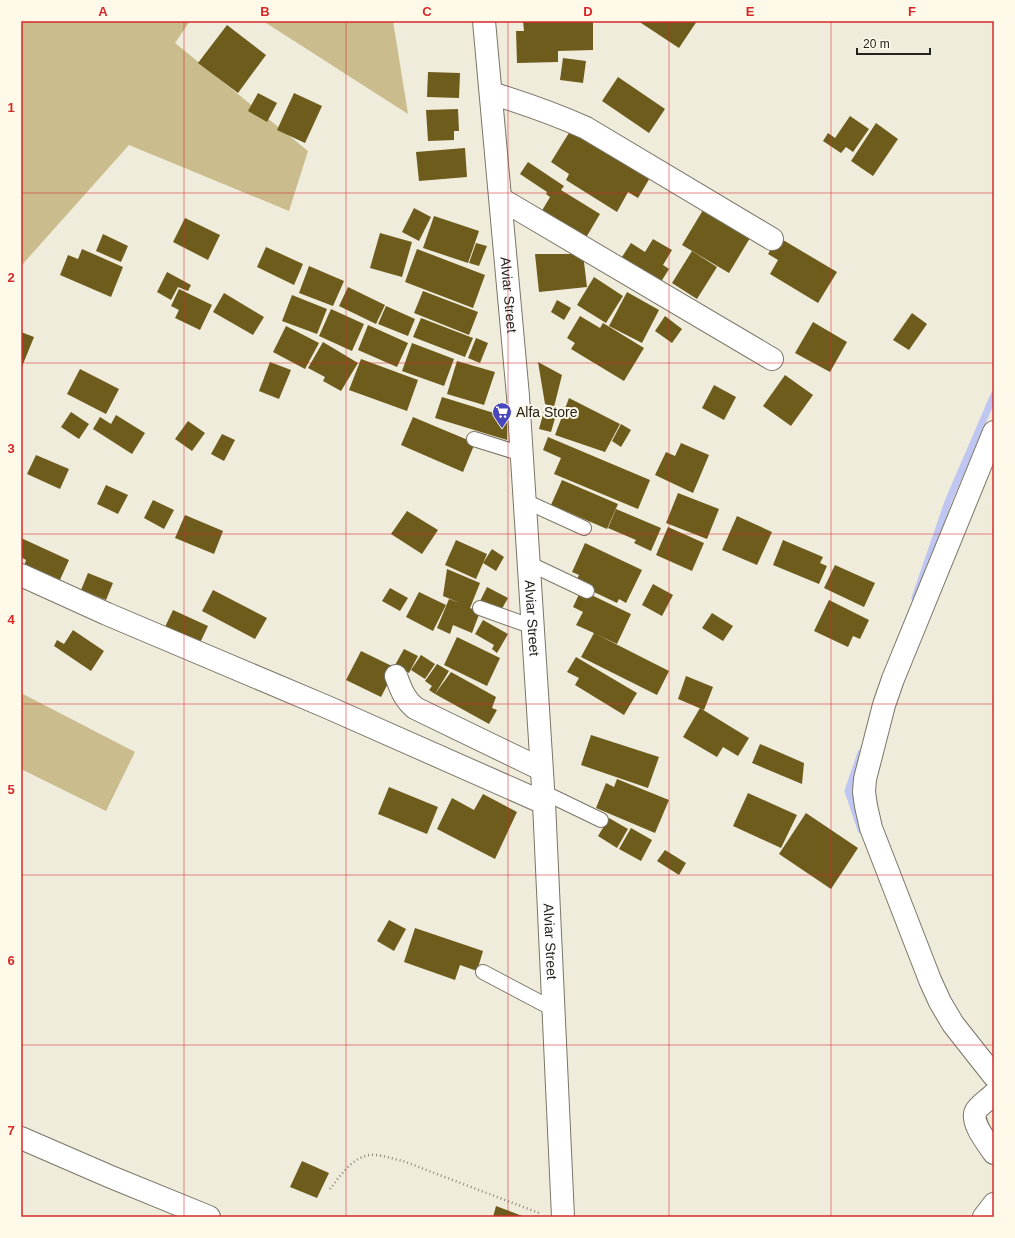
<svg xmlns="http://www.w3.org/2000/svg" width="1015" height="1238" viewBox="0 0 1015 1238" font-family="Helvetica,sans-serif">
<rect width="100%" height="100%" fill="#f0ecdc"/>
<g fill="#cabc8c">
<path d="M 21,21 L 190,21 L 175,43 L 308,151 L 289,211 L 129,145 L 21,266 Z"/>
<path d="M 263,21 L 393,21 L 408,114 Z"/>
<path d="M 21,693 L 135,752 L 106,811 L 21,769 Z"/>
</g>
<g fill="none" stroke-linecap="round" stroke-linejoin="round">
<g stroke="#bfc6f2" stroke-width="7">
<path d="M 915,598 L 948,502 L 994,395"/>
<path d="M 861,753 L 848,791 L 861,830"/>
</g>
</g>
<g fill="#6d5c1c">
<path d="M 523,21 L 593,21 L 593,50 L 558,51 L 558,62 L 517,63 L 516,31 L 524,31 Z"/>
<path d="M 638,21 L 697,21 L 679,48 Z"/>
<path d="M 227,25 L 266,55 L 238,93 L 198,63 Z"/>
<path d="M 563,58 L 586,61 L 583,83 L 560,80 Z"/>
<path d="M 428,72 L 460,73 L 459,98 L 427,97 Z"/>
<path d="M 618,77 L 665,109 L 649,133 L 602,101 Z"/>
<path d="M 258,93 L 277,103 L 267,122 L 248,111 Z"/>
<path d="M 294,93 L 322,106 L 305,143 L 277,130 Z"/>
<path d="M 458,109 L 459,131 L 454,131 L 454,140 L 428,141 L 426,110 Z"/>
<path d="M 850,116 L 869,129 L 853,152 L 846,147 L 841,153 L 823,141 L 828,133 L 835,138 Z"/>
<path d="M 876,123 L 898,139 L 873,176 L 851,161 Z"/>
<path d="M 572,128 L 651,176 L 638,198 L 628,192 L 617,212 L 566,180 L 569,174 L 551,162 Z"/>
<path d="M 465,148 L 467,177 L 419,181 L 416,152 Z"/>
<path d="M 528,162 L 564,186 L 561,190 L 600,214 L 584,241 L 540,214 L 550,197 L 546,194 L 547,192 L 520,174 Z"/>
<path d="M 706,205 L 753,233 L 729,273 L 682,245 Z"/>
<path d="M 414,208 L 431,217 L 419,241 L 402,232 Z"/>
<path d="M 434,216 L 479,231 L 468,263 L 423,248 Z"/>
<path d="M 185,218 L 220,235 L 208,260 L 173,242 Z"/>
<path d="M 380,233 L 412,242 L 402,277 L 370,268 Z"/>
<path d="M 103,234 L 128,246 L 121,262 L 96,251 Z"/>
<path d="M 778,237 L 837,272 L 818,303 L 770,274 L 778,260 L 768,254 Z"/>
<path d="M 653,239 L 672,250 L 663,265 L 669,269 L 659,285 L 620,260 L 631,243 L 645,252 Z"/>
<path d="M 476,243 L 487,246 L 479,266 L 469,263 Z"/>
<path d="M 266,247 L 303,264 L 294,285 L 257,267 Z"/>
<path d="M 82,249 L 123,267 L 111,297 L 60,275 L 68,255 L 78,259 Z"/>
<path d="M 417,249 L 485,275 L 473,308 L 405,282 Z"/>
<path d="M 692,251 L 717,267 L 697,299 L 672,283 Z"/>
<path d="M 535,254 L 583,254 L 587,287 L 539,292 Z"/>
<path d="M 309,266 L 344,281 L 333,306 L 299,293 Z"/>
<path d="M 167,272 L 191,285 L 188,291 L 178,287 L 171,300 L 157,292 Z"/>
<path d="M 594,277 L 623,296 L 606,323 L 577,305 Z"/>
<path d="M 348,287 L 385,305 L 376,324 L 339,306 Z"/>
<path d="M 179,289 L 212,305 L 200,330 L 175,318 L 179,310 L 171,306 Z"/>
<path d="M 423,291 L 478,312 L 469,335 L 414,313 Z"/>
<path d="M 627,292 L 659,310 L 642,343 L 609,326 Z"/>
<path d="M 224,293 L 264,317 L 253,335 L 213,312 Z"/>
<path d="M 292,295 L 327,309 L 317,334 L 282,321 Z"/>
<path d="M 557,300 L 571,308 L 564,320 L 551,312 Z"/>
<path d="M 386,306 L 415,319 L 408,336 L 378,324 Z"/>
<path d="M 331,309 L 364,324 L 352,351 L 319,336 Z"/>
<path d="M 912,313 L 927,324 L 909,350 L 893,340 Z"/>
<path d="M 580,316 L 600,328 L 603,323 L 644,348 L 624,381 L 571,349 L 575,343 L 567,338 Z"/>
<path d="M 665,316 L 682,329 L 672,343 L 655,331 Z"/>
<path d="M 421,318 L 473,338 L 465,357 L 413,337 Z"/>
<path d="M 813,322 L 847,342 L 830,372 L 795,353 Z"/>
<path d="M 368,325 L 408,343 L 397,367 L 358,350 Z"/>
<path d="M 286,326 L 319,343 L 305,369 L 273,352 Z"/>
<path d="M 21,332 L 34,337 L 21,369 Z"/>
<path d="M 476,338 L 488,343 L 480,363 L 468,358 Z"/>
<path d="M 323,342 L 358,363 L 341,391 L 323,381 L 325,377 L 308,368 Z"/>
<path d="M 412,343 L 454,359 L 444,386 L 402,371 Z"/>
<path d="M 361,359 L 418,380 L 407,411 L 349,390 Z"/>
<path d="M 457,361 L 495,372 L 484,405 L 447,394 Z"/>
<path d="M 270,362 L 291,370 L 279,399 L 259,391 Z"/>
<path d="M 538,362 L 562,375 L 554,407 L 545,404 Z"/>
<path d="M 80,369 L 119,389 L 106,414 L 67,394 Z"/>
<path d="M 785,375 L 813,395 L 791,426 L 763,406 Z"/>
<path d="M 714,385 L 736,397 L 724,420 L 702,408 Z"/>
<path d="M 442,397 L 507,417 L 507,440 L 435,418 Z"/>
<path d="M 569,398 L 620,424 L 605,452 L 555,435 Z"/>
<path d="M 544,411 L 556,415 L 551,432 L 539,429 Z"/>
<path d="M 71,412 L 89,424 L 79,439 L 61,427 Z"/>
<path d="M 116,415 L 145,433 L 132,454 L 93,429 L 100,417 L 111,424 Z"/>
<path d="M 413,417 L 475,443 L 463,472 L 401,445 Z"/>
<path d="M 188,421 L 205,433 L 192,451 L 175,439 Z"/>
<path d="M 621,424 L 631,430 L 621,447 L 612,441 Z"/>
<path d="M 222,434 L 235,440 L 224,461 L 211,454 Z"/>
<path d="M 548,437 L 650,480 L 638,509 L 554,474 L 561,458 L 543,450 Z"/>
<path d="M 681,443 L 709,455 L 693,493 L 655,475 L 666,452 L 675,456 Z"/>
<path d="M 36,455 L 69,469 L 60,489 L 27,474 Z"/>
<path d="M 562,480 L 618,504 L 607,529 L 551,505 Z"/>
<path d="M 106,485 L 128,495 L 118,514 L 97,504 Z"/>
<path d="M 678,493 L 719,509 L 707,539 L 666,523 Z"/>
<path d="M 153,500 L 174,510 L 164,529 L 144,518 Z"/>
<path d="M 616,509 L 661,528 L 651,551 L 634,543 L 636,540 L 608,528 Z"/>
<path d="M 407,511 L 438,530 L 422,554 L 391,534 Z"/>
<path d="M 185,515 L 223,531 L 214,554 L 175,538 Z"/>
<path d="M 737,516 L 772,532 L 757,565 L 722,550 Z"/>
<path d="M 668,527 L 704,543 L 692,571 L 656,555 Z"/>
<path d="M 21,538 L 69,560 L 59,582 L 24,566 L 26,560 L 21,557 Z"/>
<path d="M 456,540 L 487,554 L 476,579 L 445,565 Z"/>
<path d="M 783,540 L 823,557 L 820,563 L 827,566 L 819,584 L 773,565 Z"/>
<path d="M 585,543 L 642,570 L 626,603 L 619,599 L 617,603 L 575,583 L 579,575 L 572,572 Z"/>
<path d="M 492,549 L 504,557 L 496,571 L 483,563 Z"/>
<path d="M 835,565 L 875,583 L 864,607 L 824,588 Z"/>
<path d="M 447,569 L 480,583 L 470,608 L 480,612 L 472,633 L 453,625 L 450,634 L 437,628 L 449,599 L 460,603 L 443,596 Z"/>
<path d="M 88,573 L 113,583 L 106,600 L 81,590 Z"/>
<path d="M 653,584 L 673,595 L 662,616 L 642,605 Z"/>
<path d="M 487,587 L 508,598 L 500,612 L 480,601 Z"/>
<path d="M 390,588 L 408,598 L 400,611 L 382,601 Z"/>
<path d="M 213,590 L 267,618 L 255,639 L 202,611 Z"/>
<path d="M 581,590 L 631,614 L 617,644 L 596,634 L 669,671 L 657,695 L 581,657 L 594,633 L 576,625 L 583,612 L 573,607 Z"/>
<path d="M 419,592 L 446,605 L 433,631 L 406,617 Z"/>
<path d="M 829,600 L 869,620 L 860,639 L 853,636 L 848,647 L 814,631 Z"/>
<path d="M 173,610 L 208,626 L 199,645 L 164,629 Z"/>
<path d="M 712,613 L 733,626 L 723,641 L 702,628 Z"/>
<path d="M 483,620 L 508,634 L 497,653 L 492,649 L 494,645 L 475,634 Z"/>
<path d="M 73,630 L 104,651 L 91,671 L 54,646 L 57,640 L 64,644 Z"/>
<path d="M 457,637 L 500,658 L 487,686 L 444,665 Z"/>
<path d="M 404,649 L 418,656 L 409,673 L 395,665 Z"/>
<path d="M 361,651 L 396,668 L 381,697 L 346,680 Z"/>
<path d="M 421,655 L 435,664 L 425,679 L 411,670 Z"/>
<path d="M 576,657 L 637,693 L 624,715 L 575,685 L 579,678 L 567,672 Z"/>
<path d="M 437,664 L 449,671 L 435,694 L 429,690 L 432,686 L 425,681 Z"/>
<path d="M 451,672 L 496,697 L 492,708 L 497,710 L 489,724 L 435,694 Z"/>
<path d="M 686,676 L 713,687 L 704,710 L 678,699 Z"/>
<path d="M 700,708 L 749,738 L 738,756 L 723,747 L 717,757 L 683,737 Z"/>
<path d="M 591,735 L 659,757 L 648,788 L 581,765 Z"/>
<path d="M 760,744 L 804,763 L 802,784 L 752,763 Z"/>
<path d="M 617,779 L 669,800 L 655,833 L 596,808 L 606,783 L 614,787 Z"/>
<path d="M 389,787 L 438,807 L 427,834 L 378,814 Z"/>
<path d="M 748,793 L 797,815 L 781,848 L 733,826 Z"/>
<path d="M 483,794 L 517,812 L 495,859 L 437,829 L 452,798 L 474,810 Z"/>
<path d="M 806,813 L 858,848 L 831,889 L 779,854 Z"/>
<path d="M 609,818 L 628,829 L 617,848 L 598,836 Z"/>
<path d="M 631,828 L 652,840 L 641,861 L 619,849 Z"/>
<path d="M 665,850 L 686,863 L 679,875 L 657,861 Z"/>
<path d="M 389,920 L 406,929 L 394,951 L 377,941 Z"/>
<path d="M 415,928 L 483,951 L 477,971 L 460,965 L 455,980 L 404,962 Z"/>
<path d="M 302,1161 L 329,1173 L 317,1198 L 290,1187 Z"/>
<path d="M 496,1206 L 525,1217 L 493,1217 Z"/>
</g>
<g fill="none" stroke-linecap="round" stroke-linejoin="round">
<g stroke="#797567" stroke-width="16">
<g id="service">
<path d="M 474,439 L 522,454"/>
<path d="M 525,501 L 584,528"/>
<path d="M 528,563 L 587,591"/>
<path d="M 480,608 L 533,627"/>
<path d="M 543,792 L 601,820"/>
<path d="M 483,972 L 553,1009"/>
</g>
</g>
<g stroke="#797567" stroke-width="24">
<g id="minor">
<path d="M 491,93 C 523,103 555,114 586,128 L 772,239"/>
<path d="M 501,199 L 772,359"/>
<path d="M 994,432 L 893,679 L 884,705 L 865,779 L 864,792 L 866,806 L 871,828 L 930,980 L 940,1002 L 953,1024 L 994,1076"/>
<path d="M 21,575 L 107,614 L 327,707 L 544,803"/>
<path d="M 396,676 C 401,689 404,699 415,708 L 541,769"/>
<path d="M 994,1094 C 989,1099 979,1105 976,1111 C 970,1122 988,1144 994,1153"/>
<path d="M 21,1138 L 111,1177 L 209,1217"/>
<path d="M 984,1217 L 994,1204"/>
</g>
</g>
<g stroke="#797567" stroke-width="24">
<g id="tertiary">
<path id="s1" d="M 484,21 L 518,396 L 544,803 L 563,1217"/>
</g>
</g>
<path stroke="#8b897e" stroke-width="2.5" stroke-dasharray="1 3" stroke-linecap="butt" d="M 330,1189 C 340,1176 352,1158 369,1155 C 380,1154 393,1159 403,1161 L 539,1213"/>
<use href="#service" stroke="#fff" stroke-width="14"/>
<use href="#minor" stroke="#fff" stroke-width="22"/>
<use href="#tertiary" stroke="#fff" stroke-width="22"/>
</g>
<path fill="none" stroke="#d62828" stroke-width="1" stroke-opacity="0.55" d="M 184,21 L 184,1217M 346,21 L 346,1217M 508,21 L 508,1217M 669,21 L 669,1217M 831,21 L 831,1217M 21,193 L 994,193M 21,363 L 994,363M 21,534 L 994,534M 21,704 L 994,704M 21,875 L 994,875M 21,1045 L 994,1045"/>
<defs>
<g id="supermarket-pin" transform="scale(1)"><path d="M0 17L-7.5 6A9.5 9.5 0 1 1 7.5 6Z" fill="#4a47bd" stroke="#fef9e9"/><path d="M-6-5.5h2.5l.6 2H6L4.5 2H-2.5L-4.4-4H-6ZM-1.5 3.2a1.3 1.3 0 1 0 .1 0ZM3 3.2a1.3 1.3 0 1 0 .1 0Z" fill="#fff"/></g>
</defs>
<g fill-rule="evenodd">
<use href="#supermarket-pin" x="502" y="412"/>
</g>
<g text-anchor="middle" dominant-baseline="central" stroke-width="4" stroke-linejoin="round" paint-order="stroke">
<g font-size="14" fill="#24231d" stroke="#fef9e9">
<text stroke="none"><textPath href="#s1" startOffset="275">Alviar Street</textPath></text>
<text stroke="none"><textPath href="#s1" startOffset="599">Alviar Street</textPath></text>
<text stroke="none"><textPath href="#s1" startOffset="923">Alviar Street</textPath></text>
</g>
<g font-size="14" fill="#24231d" stroke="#fef9e9" text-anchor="start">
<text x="516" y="412">Alfa Store</text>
</g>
</g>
<rect width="1015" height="1238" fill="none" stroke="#fef9e9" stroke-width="44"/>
<path d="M857 48v6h73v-6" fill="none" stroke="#24231d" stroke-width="2"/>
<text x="863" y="48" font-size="12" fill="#24231d" stroke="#fef9e9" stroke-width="3" paint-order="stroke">20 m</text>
<rect x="22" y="22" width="971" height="1194" fill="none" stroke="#d62828" stroke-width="1.5"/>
<g font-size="13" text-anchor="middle" font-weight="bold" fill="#d62828">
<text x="103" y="16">A</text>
<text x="265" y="16">B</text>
<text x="427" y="16">C</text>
<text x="588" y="16">D</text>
<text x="750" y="16">E</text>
<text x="912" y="16">F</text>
<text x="11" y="112">1</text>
<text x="11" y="282">2</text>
<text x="11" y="453">3</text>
<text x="11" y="624">4</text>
<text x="11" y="794">5</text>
<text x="11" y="965">6</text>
<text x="11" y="1135">7</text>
</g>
</svg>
